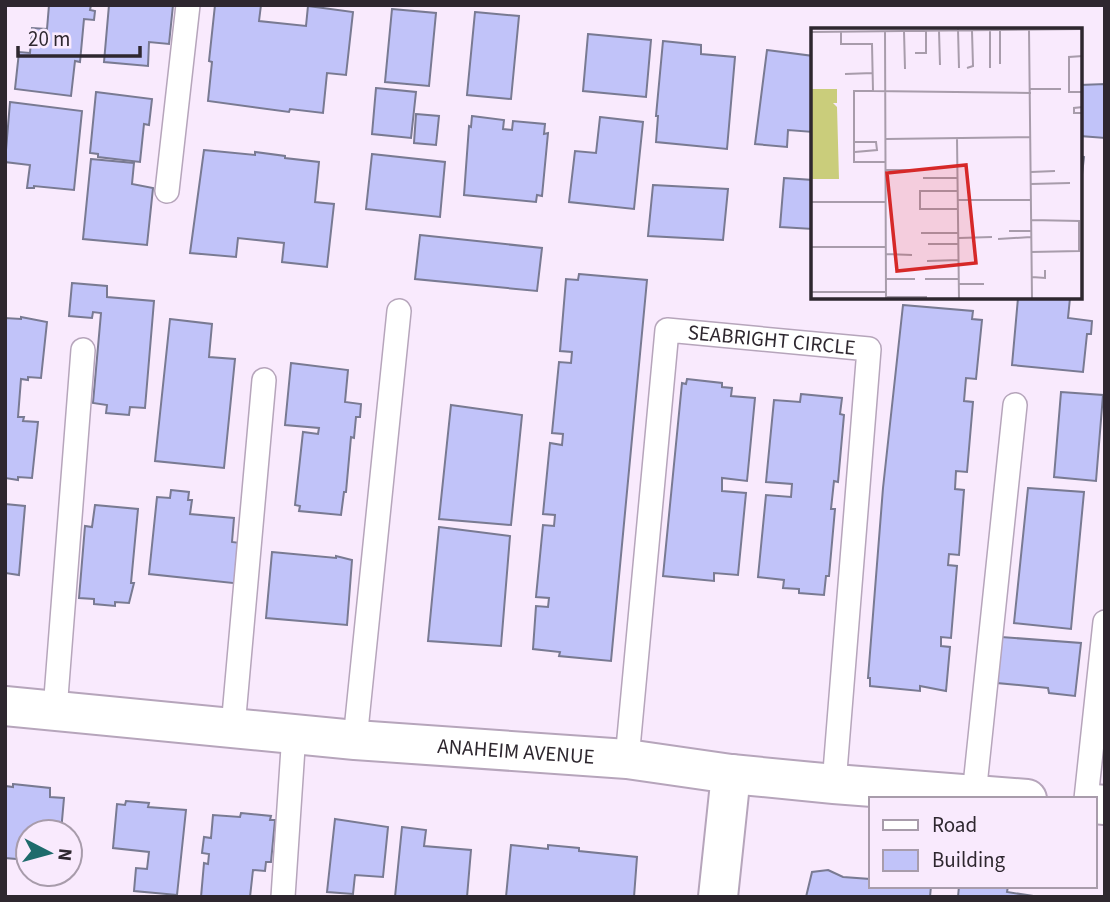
<svg xmlns="http://www.w3.org/2000/svg" width="1110" height="902" viewBox="0 0 1110 902" font-family="'Source Sans 3',sans-serif">
<rect width="100%" height="100%" fill="#f9eafd"/>
<g fill="#c1c3f9" stroke="#797a92" stroke-width="2">
<path d="M 49,5 L 91,5 L 90,10 L 95,11 L 94,20 L 84,19 L 80,62 L 75,61 L 71,96 L 15,89 L 19,52 L 30,53 L 32,28 L 47,29 Z"/>
<path d="M 109,5 L 173,5 L 169,44 L 149,42 L 148,66 L 104,62 Z"/>
<path d="M 215,5 L 261,5 L 259,21 L 306,26 L 308,6 L 353,12 L 346,75 L 327,73 L 323,113 L 290,109 L 289,112 L 208,101 L 212,62 L 209,61 Z"/>
<path d="M 392,9 L 436,13 L 429,86 L 385,82 Z"/>
<path d="M 475,12 L 519,16 L 511,99 L 467,95 Z"/>
<path d="M 588,34 L 651,40 L 646,97 L 583,91 Z"/>
<path d="M 663,41 L 701,45 L 701,54 L 735,57 L 727,149 L 656,142 L 658,116 L 656,116 Z"/>
<path d="M 767,50 L 813,56 L 813,132 L 788,130 L 787,147 L 755,144 Z"/>
<path d="M 1105,84 L 1105,138 L 1080,136 L 1080,85 Z"/>
<path d="M 376,88 L 416,92 L 411,138 L 372,134 Z"/>
<path d="M 96,92 L 152,99 L 149,125 L 144,124 L 140,162 L 98,157 L 98,154 L 90,153 Z"/>
<path d="M 10,102 L 82,111 L 74,190 L 34,186 L 34,188 L 27,188 L 30,165 L 5,162 Z"/>
<path d="M 416,114 L 439,116 L 436,145 L 414,143 Z"/>
<path d="M 472,116 L 504,120 L 503,129 L 512,130 L 513,121 L 545,124 L 544,134 L 548,133 L 542,196 L 537,195 L 536,202 L 464,195 L 469,126 L 471,127 Z"/>
<path d="M 600,117 L 643,122 L 634,209 L 569,202 L 575,151 L 596,153 Z"/>
<path d="M 204,150 L 255,155 L 255,152 L 285,156 L 285,158 L 319,162 L 315,202 L 334,204 L 327,267 L 282,262 L 284,243 L 238,238 L 236,257 L 190,253 Z"/>
<path d="M 372,154 L 445,162 L 440,217 L 366,209 Z"/>
<path d="M 1080,156 L 1084,157 L 1080,192 Z"/>
<path d="M 91,159 L 134,163 L 132,184 L 153,188 L 147,245 L 83,239 Z"/>
<path d="M 784,178 L 813,180 L 813,229 L 780,227 Z"/>
<path d="M 653,185 L 728,189 L 723,240 L 648,236 Z"/>
<path d="M 420,235 L 542,248 L 537,291 L 415,279 Z"/>
<path d="M 579,274 L 647,280 L 611,661 L 559,656 L 560,652 L 533,649 L 536,606 L 548,607 L 549,598 L 536,597 L 543,525 L 554,526 L 555,515 L 543,514 L 550,443 L 562,445 L 563,434 L 552,433 L 559,362 L 571,363 L 572,352 L 560,351 L 566,279 L 578,280 Z"/>
<path d="M 72,283 L 107,286 L 107,297 L 154,301 L 145,408 L 130,407 L 129,415 L 106,413 L 107,405 L 93,403 L 101,313 L 93,312 L 92,318 L 69,316 Z"/>
<path d="M 1018,298 L 1070,298 L 1068,318 L 1092,321 L 1091,334 L 1087,334 L 1083,372 L 1012,365 Z"/>
<path d="M 903,305 L 973,311 L 972,319 L 982,320 L 976,379 L 966,378 L 964,401 L 973,402 L 967,472 L 956,471 L 955,489 L 964,490 L 959,555 L 949,554 L 948,565 L 957,566 L 951,638 L 941,637 L 941,646 L 950,647 L 946,691 L 920,686 L 920,691 L 870,686 L 870,678 L 868,678 L 883,488 Z"/>
<path d="M 21,317 L 47,322 L 41,378 L 28,377 L 28,380 L 21,379 L 18,417 L 24,417 L 23,421 L 38,422 L 32,478 L 18,477 L 18,480 L 5,478 L 5,318 L 21,319 Z"/>
<path d="M 170,319 L 212,324 L 209,357 L 235,359 L 224,468 L 155,461 Z"/>
<path d="M 291,363 L 348,370 L 345,402 L 361,404 L 360,417 L 356,417 L 354,438 L 351,437 L 346,492 L 344,492 L 341,515 L 299,511 L 300,506 L 295,505 L 303,432 L 318,434 L 319,428 L 285,425 Z"/>
<path d="M 687,379 L 722,383 L 722,387 L 732,388 L 731,396 L 755,398 L 747,481 L 722,478 L 722,491 L 746,493 L 738,575 L 714,573 L 714,581 L 663,576 L 682,383 L 686,384 Z"/>
<path d="M 1061,392 L 1103,395 L 1096,481 L 1054,477 Z"/>
<path d="M 801,394 L 842,398 L 840,414 L 844,415 L 838,482 L 834,481 L 831,509 L 835,509 L 829,576 L 826,576 L 824,595 L 799,593 L 799,589 L 783,588 L 784,580 L 758,577 L 766,495 L 791,497 L 792,484 L 766,482 L 774,400 L 800,402 Z"/>
<path d="M 451,405 L 522,415 L 511,525 L 439,519 Z"/>
<path d="M 1028,488 L 1084,492 L 1071,629 L 1014,623 Z"/>
<path d="M 171,490 L 189,492 L 188,500 L 192,500 L 190,514 L 234,518 L 232,542 L 247,544 L 242,584 L 149,574 L 157,497 L 170,498 Z"/>
<path d="M 5,504 L 25,506 L 19,575 L 5,573 Z"/>
<path d="M 95,505 L 138,509 L 131,583 L 134,583 L 129,603 L 115,602 L 115,606 L 94,604 L 94,599 L 79,598 L 85,526 L 92,527 Z"/>
<path d="M 439,527 L 510,536 L 501,646 L 428,641 Z"/>
<path d="M 272,552 L 336,558 L 336,556 L 352,560 L 347,625 L 266,618 Z"/>
<path d="M 1001,637 L 1081,643 L 1075,696 L 1049,693 L 1048,688 L 997,683 Z"/>
<path d="M 13,784 L 50,788 L 50,797 L 64,798 L 61,832 L 28,832 L 28,860 L 5,858 L 5,786 L 13,787 Z"/>
<path d="M 126,801 L 149,803 L 148,807 L 186,810 L 177,895 L 134,891 L 136,868 L 147,869 L 149,852 L 113,848 L 117,804 L 125,805 Z"/>
<path d="M 241,813 L 271,816 L 270,820 L 275,820 L 271,862 L 266,862 L 265,871 L 253,870 L 250,897 L 201,897 L 204,863 L 208,864 L 209,854 L 202,853 L 204,837 L 211,838 L 213,815 L 240,817 Z"/>
<path d="M 335,819 L 388,827 L 383,877 L 355,875 L 353,894 L 327,892 Z"/>
<path d="M 402,827 L 426,830 L 424,846 L 471,850 L 467,897 L 395,897 Z"/>
<path d="M 511,845 L 548,849 L 548,845 L 579,848 L 579,851 L 637,857 L 634,897 L 506,897 Z"/>
<path d="M 828,870 L 843,877 L 870,879 L 870,886 L 931,886 L 930,897 L 806,897 L 812,872 Z"/>
<path d="M 959,886 L 1008,886 L 1007,892 L 1040,897 L 958,897 Z"/>
</g>
<g fill="none" stroke-linecap="round" stroke-linejoin="round">
<g stroke="#b6a5bb" stroke-width="26">
<g id="lane">
<path d="M 167,191 L 188,5"/>
<path d="M 55,710 L 83,350"/>
<path d="M 233,727 L 264,380"/>
<path d="M 355,740 L 399,311"/>
<path id="s1" d="M 627,759 L 667,330 L 869,349 L 834,784"/>
<path d="M 974,795 L 1015,405"/>
<path d="M 1086,799 L 1105,622"/>
<path d="M 283,897 L 294,733"/>
</g>
</g>
<g stroke="#b6a5bb" stroke-width="42">
<g id="street">
<path id="s2" d="M 5,706 L 355,740 L 627,759 L 731,774 L 834,784 L 1027,799"/>
<path d="M 1094,804 L 1105,805"/>
<path d="M 718,897 L 731,774"/>
</g>
</g>
<use href="#lane" stroke="#fff" stroke-width="23"/>
<use href="#street" stroke="#fff" stroke-width="38"/>
</g>
<g text-anchor="middle" dominant-baseline="central" stroke-width="6" stroke-linejoin="round" paint-order="stroke">
<g font-size="21" fill="#2e272f" stroke="#f9eafd">
<text stroke="none"><textPath href="#s1" startOffset="536">SEABRIGHT CIRCLE</textPath></text>
<text stroke="none"><textPath href="#s2" startOffset="513">ANAHEIM AVENUE</textPath></text>
</g>
</g>
<g transform="translate(811 28)">
<rect width="271" height="271" fill="#f9eafd"/>
<path d="M 0,61 L 26,61 L 26,75 L 22,75 L 26,79 L 28,151 L 0,151 Z" fill="#cacd7b"/>
<path fill="none" stroke="#a89cab" stroke-width="2" d="M 147,1 L 148,40M 179,2 L 179,40M 189,2 L 189,36M 218,2 L 221,271M 30,3 L 30,16 L 61,16 L 62,63 L 220,65M 74,3 L 75,271M 93,3 L 94,41M 128,3 L 129,37M 0,4 L 272,1M 104,25 L 115,25 L 115,3M 272,28 L 258,29 L 258,64 L 272,64M 156,40 L 162,38 L 161,3M 34,46 L 62,45M 219,61 L 250,61M 62,63 L 43,63 L 43,134 L 75,134M 272,79 L 263,80 L 263,85 L 272,85M 146,110 L 148,271M 75,111 L 220,109M 44,114 L 65,114 L 66,122 L 44,124M 75,142 L 104,142M 220,144 L 244,143M 112,150 L 147,150M 220,156 L 259,155M 147,172 L 220,172M 0,174 L 75,174M 147,181 L 109,181 L 109,163 L 147,163M 220,192 L 268,193 L 268,223 L 220,224M 198,203 L 220,203M 110,205 L 148,205M 148,210 L 181,209M 187,211 L 220,209M 117,216 L 148,216M 0,219 L 75,219M 75,226 L 101,227M 116,233 L 148,232M 221,249 L 234,250 L 234,242M 75,251 L 104,251M 114,251 L 148,251M 148,256 L 173,256M 0,264 L 75,264M 75,269 L 116,269"/>
<path fill="#d62828" fill-opacity="0.15" stroke="#d62828" stroke-width="3.5" d="M 155,137 L 165,235 L 86,243 L 76,145 Z"/>
<rect width="271" height="271" fill="none" stroke="#2e272f" stroke-width="3.5"/>
</g>
<rect width="1110" height="902" fill="none" stroke="#2e272f" stroke-width="14"/>
<rect x="869" y="797" width="228" height="91" fill="#f9eafd" stroke="#a89cab" stroke-width="2"/>
<rect x="883" y="820" width="35" height="10" fill="#ffffff" stroke="#a89cab" stroke-width="2"/>
<text x="932" y="832" font-size="21" fill="#2e272f">Road</text>
<rect x="883" y="850" width="35" height="21" fill="#c1c3f9" stroke="#a89cab" stroke-width="2"/>
<text x="932" y="867" font-size="21" fill="#2e272f">Building</text>
<g transform="translate(49 853) rotate(96)"><circle r="33" fill="#f9eafd" stroke="#a89cab" stroke-width="2"/>
<path d="M0-5L12 26L0 18L-12 26Z" fill="#1e6b6c"/>
<text y="-10" font-size="19" font-weight="bold" text-anchor="middle" fill="#2e272f">N</text>
</g>
<path d="M18 46v10h122v-10" fill="none" stroke="#2e272f" stroke-width="3.5"/>
<text x="28" y="46" font-size="21" fill="#2e272f" stroke="#f9eafd" stroke-width="5" paint-order="stroke">20 m</text>
</svg>
